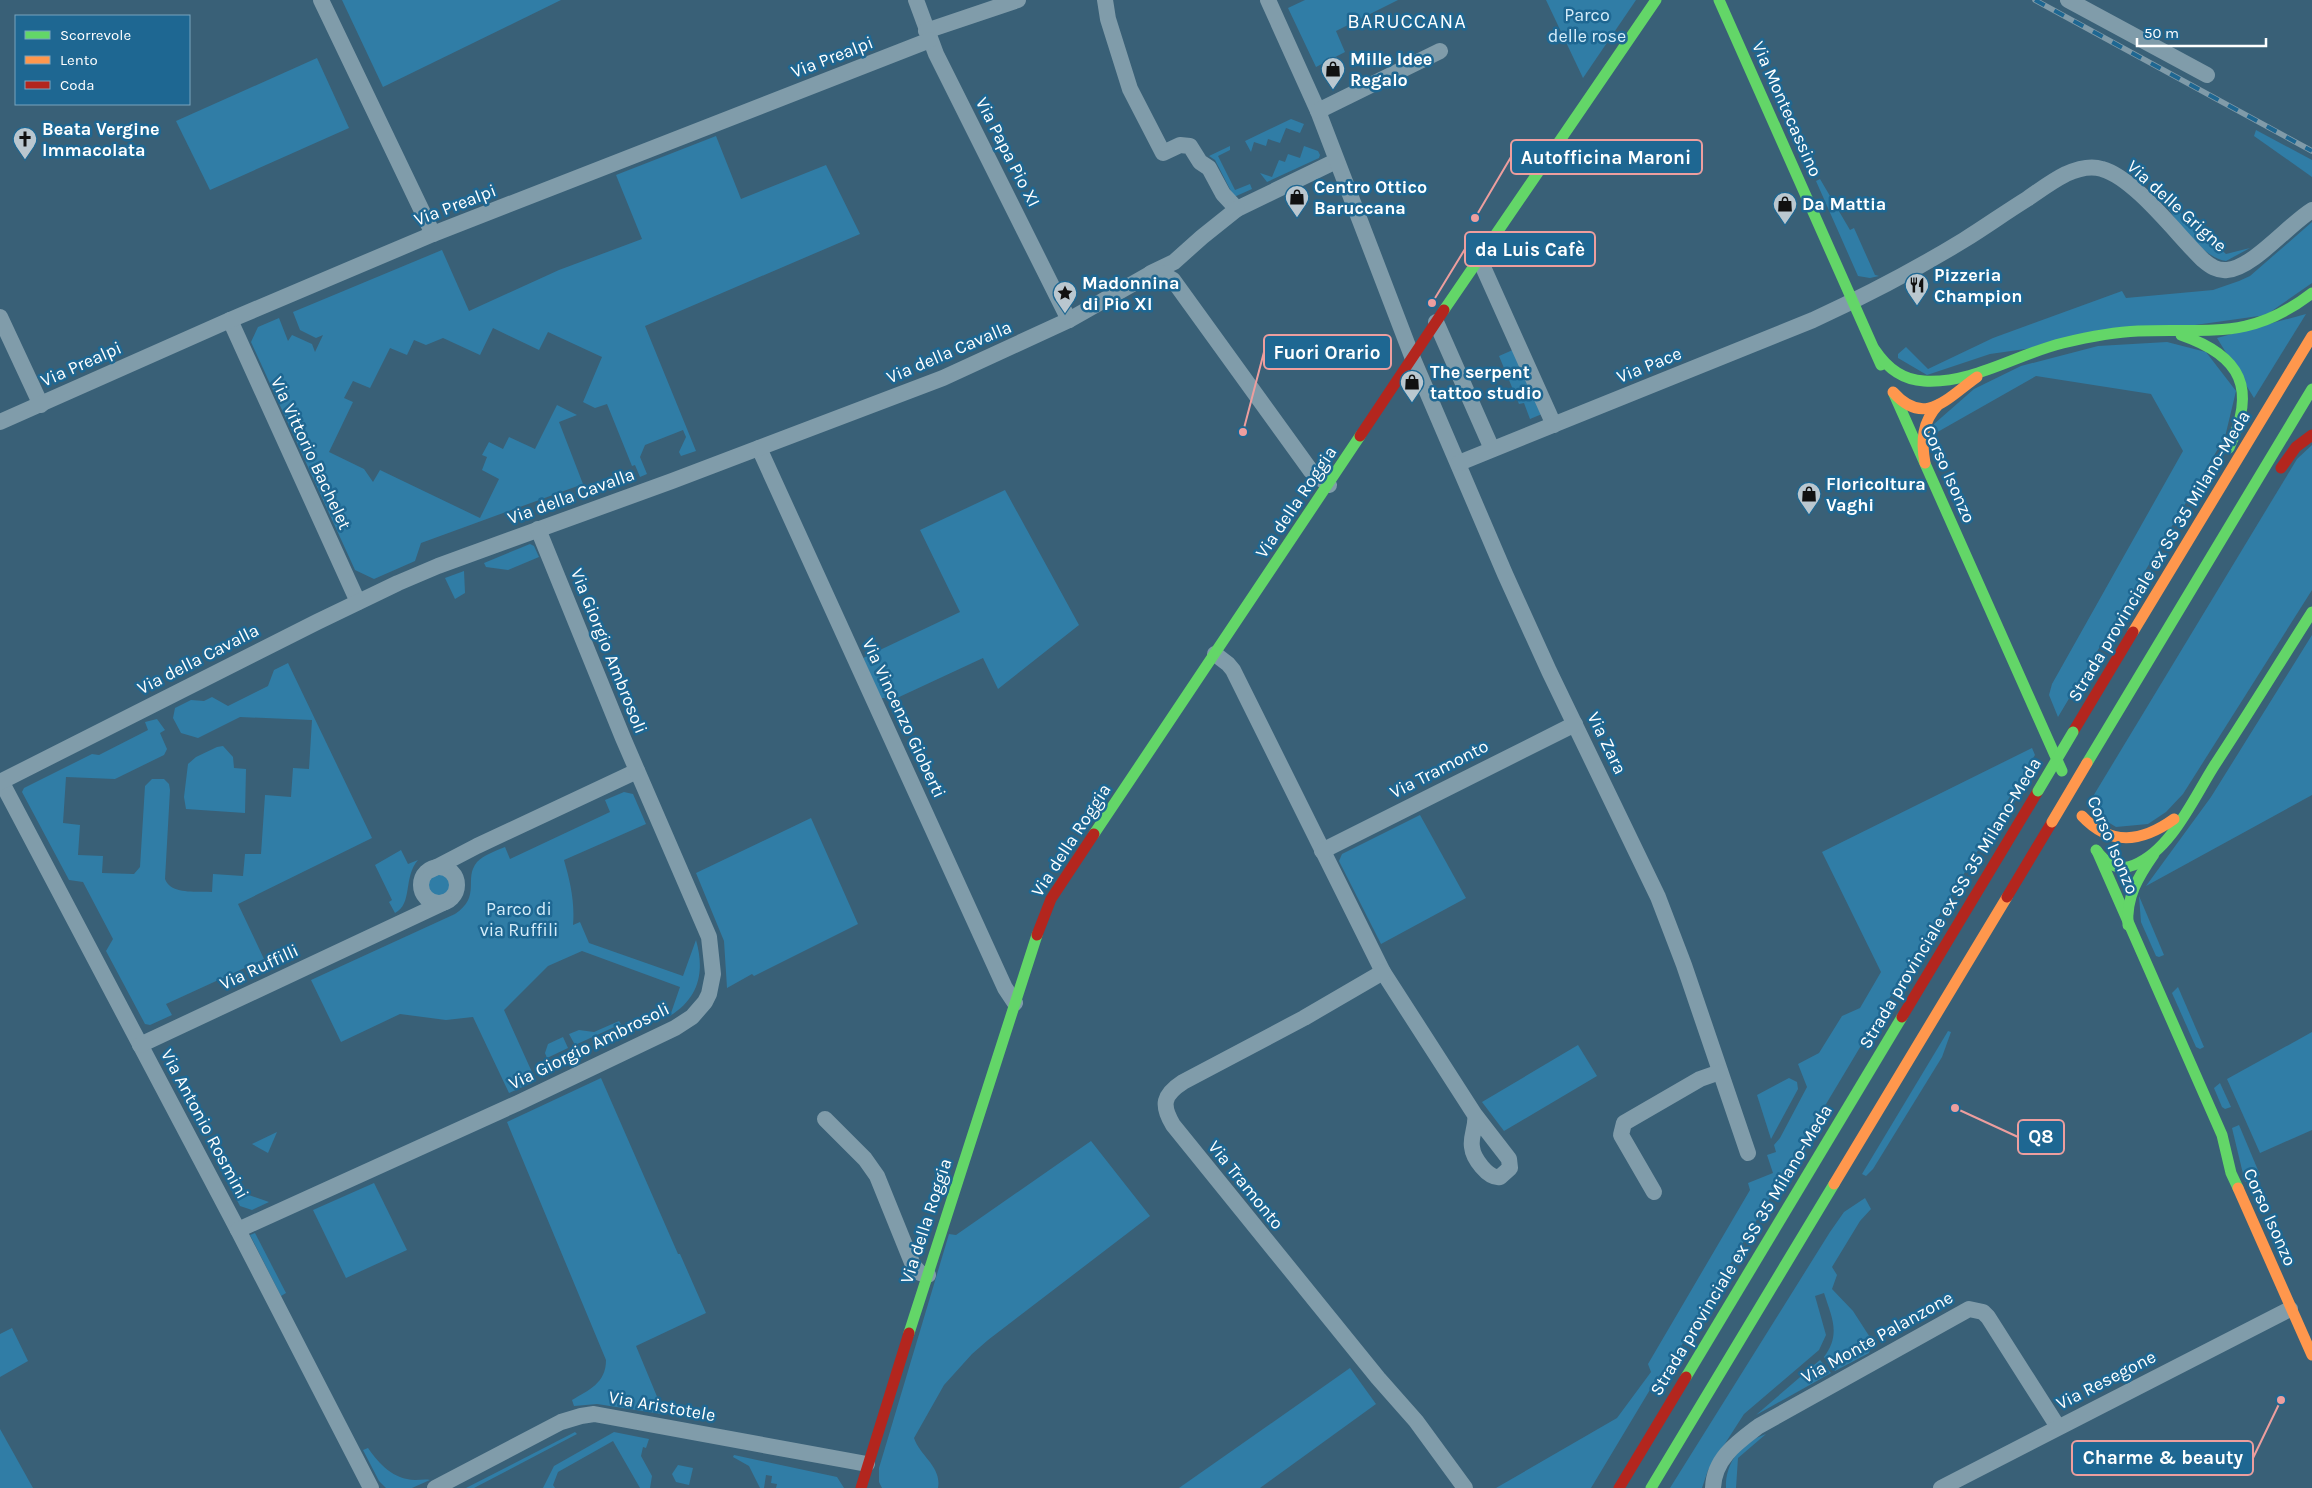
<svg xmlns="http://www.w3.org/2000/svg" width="2312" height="1488" viewBox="0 0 2312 1488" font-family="Karla,sans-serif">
<rect width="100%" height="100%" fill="#396077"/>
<g fill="#307da6">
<path d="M 342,0 L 561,0 L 383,87 Z"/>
<path d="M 1305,0 L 1398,0 L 1336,31 L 1345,52 L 1316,67 L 1288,8 Z"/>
<path d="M 1546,0 L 1636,0 L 1583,78 Z"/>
<path d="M 317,58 L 349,128 L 210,190 L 176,121 Z"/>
<path d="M 1291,119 L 1304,124 L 1300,133 L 1286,128 L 1280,143 L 1268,139 L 1266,146 L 1254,142 L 1251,152 L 1245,141 Z"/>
<path d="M 2256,130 L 2312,160 L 2312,177 L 2254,136 Z"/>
<path d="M 716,136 L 741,199 L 826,165 L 860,234 L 645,326 L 696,451 L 681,456 L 679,452 L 686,437 L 683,430 L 645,445 L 640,457 L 647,474 L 640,477 L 635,465 L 632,466 L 607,404 L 595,408 L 583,402 L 602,357 L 548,332 L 539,350 L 493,328 L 480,355 L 443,338 L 426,345 L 414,340 L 407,355 L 390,348 L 370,388 L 353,381 L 344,398 L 353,402 L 329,452 L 364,469 L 373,482 L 380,470 L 480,518 L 499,479 L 482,470 L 487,457 L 482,455 L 489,442 L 503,449 L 509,437 L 535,449 L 557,405 L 577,415 L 559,422 L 583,484 L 421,543 L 415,561 L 374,579 L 355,570 L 251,342 L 258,327 L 279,318 L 288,341 L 292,335 L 312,344 L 315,352 L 323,335 L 316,338 L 300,330 L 293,312 L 442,250 L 469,311 L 559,270 L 642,239 L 616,175 Z"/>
<path d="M 1230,146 L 1230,150 L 1218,156 L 1235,190 L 1250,184 L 1252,189 L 1234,197 L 1215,160 L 1209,156 Z"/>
<path d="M 1304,146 L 1318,151 L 1320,155 L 1319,158 L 1267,182 L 1260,173 L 1272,177 L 1279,160 L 1285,162 L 1288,154 L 1300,158 Z"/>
<path d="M 1820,179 L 1850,230 L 1854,228 L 1875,275 L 1879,276 L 1870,278 L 1858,276 L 1816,181 Z"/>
<path d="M 2165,203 L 2171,209 L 2174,207 L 2226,254 L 2250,248 L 2226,261 C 2205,259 2175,221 2165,203 Z"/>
<path d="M 2312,222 L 2312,283 L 2266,315 L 1990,354 L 1927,375 L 1898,358 L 1898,354 L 1906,347 L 1928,369 L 1993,338 L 2122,291 L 2126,298 L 2213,290 L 2239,281 L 2250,276 Z"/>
<path d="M 2306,314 L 2254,398 L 2217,338 Z"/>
<path d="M 2167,342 L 2206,352 L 2236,391 L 2225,437 L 2058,717 L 2049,695 L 2052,684 L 2183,451 L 2151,394 L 2036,376 L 1934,434 L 1934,424 L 1974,389 L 2021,366 L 2098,346 Z"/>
<path d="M 1515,349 L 1542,414 L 1530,419 L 1524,403 L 1519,404 L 1499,356 Z"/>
<path d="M 2312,445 L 2312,590 L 2183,794 L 2166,812 L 2148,824 L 2116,827 L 2095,814 L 2089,803 L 2297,459 Z"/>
<path d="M 1005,490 L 1079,625 L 998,689 L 983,658 L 897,698 L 881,698 L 863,658 L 960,612 L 920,530 Z"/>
<path d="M 530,544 L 534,546 L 539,557 L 508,570 L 486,567 L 484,563 Z"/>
<path d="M 464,571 L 465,593 L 455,599 L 445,578 Z"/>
<path d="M 2312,635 L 2312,795 L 2146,886 L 2211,797 Z"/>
<path d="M 288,663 L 372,838 L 238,904 L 264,959 L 166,1004 L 172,1015 L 150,1025 L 145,1024 L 106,951 L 113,939 L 83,882 L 69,880 L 22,792 L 24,788 L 92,754 L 99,755 L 148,730 L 145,722 L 157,719 L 165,730 L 160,733 L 167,749 L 164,755 L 115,779 L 66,777 L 63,823 L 80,825 L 78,855 L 103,856 L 102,873 L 134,874 L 140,867 L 145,786 L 152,779 L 164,779 L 169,784 L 170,790 L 165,879 C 171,895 197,891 212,892 L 213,874 L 243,876 L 245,854 L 261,854 L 265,795 L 291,797 L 293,768 L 309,769 L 312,720 L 240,717 L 198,738 L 181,733 L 173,718 L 175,708 L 191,700 L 204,701 L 212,697 L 228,706 L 268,686 L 274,670 Z"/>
<path d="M 223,746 L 233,757 L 234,768 L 246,769 L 245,813 L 186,809 L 184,797 L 188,764 L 196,757 L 217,747 Z"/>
<path d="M 2032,748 L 2035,755 L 1668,1368 L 1657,1378 L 1591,1488 L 1496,1488 L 1617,1418 L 1651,1372 L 1648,1364 L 1750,1190 L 1748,1183 L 1773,1173 L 1767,1155 L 1776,1152 L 1774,1145 L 1780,1138 L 1807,1087 L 1798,1064 L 1819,1053 L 1842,1016 L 1860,1008 L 1881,972 L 1822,852 Z"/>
<path d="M 624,792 L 633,794 L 646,824 L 564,860 C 570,881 575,902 573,925 L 580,922 L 589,943 L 683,976 L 696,940 C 705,972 699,998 670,1016 L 680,987 L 582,951 L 548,966 L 504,1010 L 536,1081 L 509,1093 L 473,1017 L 446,1020 L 400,1014 L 341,1042 L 311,980 L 455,914 C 482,896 463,879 477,862 C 484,855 495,851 505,847 L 510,859 L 610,812 L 605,800 Z"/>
<path d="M 1420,815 L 1466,898 L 1381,944 L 1339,861 L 1342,854 Z"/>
<path d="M 811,818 L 858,924 L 754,976 L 752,974 L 727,988 L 724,941 L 696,873 Z"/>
<path d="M 401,850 L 408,864 L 418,860 C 403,877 413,904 395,913 L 389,902 L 392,900 L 375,865 Z"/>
<circle cx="439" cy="885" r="13"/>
<path d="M 2139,896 L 2164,955 L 2159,957 L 2156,956 L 2141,922 Z"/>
<path d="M 2178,987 L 2204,1047 L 2200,1049 L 2196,1047 L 2172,993 Z"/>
<path d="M 619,1021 L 621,1024 L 575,1045 L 569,1034 L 579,1030 L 594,1032 Z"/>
<path d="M 1948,1031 L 1951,1032 L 1942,1057 L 1873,1169 L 1866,1176 L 1862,1174 Z"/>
<path d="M 2312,1032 L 2312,1130 L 2260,1153 L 2227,1079 Z"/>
<path d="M 563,1037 L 568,1048 L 547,1058 L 545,1053 L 548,1044 Z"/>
<path d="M 1578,1045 L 1597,1076 L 1504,1131 L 1482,1102 Z"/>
<path d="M 601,1078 L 678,1254 L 680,1254 L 706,1313 L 636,1346 L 663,1411 L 662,1414 L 597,1404 L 574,1406 L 572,1400 C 589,1390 606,1383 606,1360 L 507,1122 Z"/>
<path d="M 1789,1078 L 1797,1082 L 1798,1089 L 1771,1139 L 1757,1095 Z"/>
<path d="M 2220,1083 L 2231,1107 L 2225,1109 L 2222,1107 L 2214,1088 Z"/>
<path d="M 2239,1125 L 2260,1175 L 2245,1182 L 2232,1128 Z"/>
<path d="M 277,1132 L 268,1153 L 252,1144 Z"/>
<path d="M 1091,1141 L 1150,1216 L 988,1340 L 972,1354 L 944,1385 L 914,1438 C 920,1456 942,1467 938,1488 L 882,1488 L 879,1482 L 879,1468 L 949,1234 L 956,1235 Z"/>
<path d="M 374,1183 L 407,1250 L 346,1278 L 313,1210 Z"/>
<path d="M 231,1189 L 269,1202 L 252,1210 L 240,1206 Z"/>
<path d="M 1865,1198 L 1871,1209 L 1860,1221 L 1832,1267 L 1837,1275 L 1832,1289 L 1853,1311 L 1873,1342 L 1869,1353 L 1835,1371 L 1824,1357 C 1841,1334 1832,1318 1824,1293 L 1815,1296 L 1826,1335 L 1819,1350 L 1744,1414 L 1708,1470 L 1702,1488 L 1670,1488 L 1830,1232 L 1844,1212 Z"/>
<path d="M 255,1233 L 286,1293 L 281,1296 L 250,1235 Z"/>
<path d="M 12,1328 L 28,1361 L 0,1377 L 0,1334 Z"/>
<path d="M 1820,1360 L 1831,1373 L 1756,1415 Z"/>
<path d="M 1350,1368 L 1376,1404 L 1260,1488 L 1179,1488 Z"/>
<path d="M 0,1429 L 33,1488 L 0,1488 Z"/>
<path d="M 575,1432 L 577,1434 L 474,1488 L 466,1488 Z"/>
<path d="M 614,1432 L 649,1439 L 646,1448 L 643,1447 L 641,1456 L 652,1476 L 650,1488 L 640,1488 L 613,1441 L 558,1472 L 553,1485 L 555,1488 L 543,1488 L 554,1466 Z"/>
<path d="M 1766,1434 L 1738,1458 L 1736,1488 L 1726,1488 C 1725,1462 1742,1442 1766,1434 Z"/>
<path d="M 368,1448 C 380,1465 393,1479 415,1480 C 420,1480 426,1479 430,1480 L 412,1488 L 386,1488 L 379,1481 L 363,1450 Z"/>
<path d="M 734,1455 L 837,1477 L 844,1488 L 776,1488 L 777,1484 L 771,1483 L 772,1476 L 766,1475 L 764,1488 L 760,1488 L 749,1466 L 733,1457 Z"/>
<path d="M 678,1465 L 693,1468 L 689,1485 L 676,1482 L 672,1474 Z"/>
</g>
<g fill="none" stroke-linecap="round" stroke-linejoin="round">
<g stroke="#809caa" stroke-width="16">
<path d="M 321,0 L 433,234"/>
<path d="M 916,0 L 936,54 L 1069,320"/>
<path d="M 1105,0 L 1108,19 L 1130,89 L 1163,153 L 1180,145 L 1190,146 L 1200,162 L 1209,168 L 1223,194 L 1237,209 L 1336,161"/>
<path d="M 1268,0 L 1318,111 L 1413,359 L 1505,574 L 1549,671 L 1658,897 L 1684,965 L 1748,1153"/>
<path d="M 2068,0 L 2207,75"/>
<path d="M 926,31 L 1018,0"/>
<path d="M 1318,111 L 1440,51"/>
<path d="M 1479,258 L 1554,425"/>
<path d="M 1151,273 L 1174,262 L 1202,237 L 1237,209"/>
<path d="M 0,317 L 41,405"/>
<path d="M 230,320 L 358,602"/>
<path d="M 1436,322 L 1492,449"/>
<path d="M 0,422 L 230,320 L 433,234 L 930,40"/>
<path d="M 759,448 L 1005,988 L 1015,1003"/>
<path d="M 1459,463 L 1813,320 C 1865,296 1915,270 1964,240 C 1985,227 2006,212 2027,199 C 2040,190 2052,181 2066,174 C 2077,169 2090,165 2102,169 C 2135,178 2178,236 2203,260 C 2210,266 2217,271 2227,270 C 2253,268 2289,224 2312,210"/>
<path d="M 1215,654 L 1228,664 L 1233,670 L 1383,972 L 1475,1115 C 1477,1126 1470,1136 1472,1147 C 1473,1158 1488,1179 1500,1177 L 1510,1168 L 1509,1159 L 1475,1115"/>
<path d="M 1,781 L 238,1230 L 371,1488"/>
<path d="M 0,782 L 317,622 L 398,583 L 438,566 L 672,481 L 943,378 L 1069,320 L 1150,274 L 1161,273 L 1173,280 L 1311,471 L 1329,485"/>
<path d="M 1322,851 L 1575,724"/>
<circle cx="439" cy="885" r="18"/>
<path d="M 431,870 L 477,846 L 637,771"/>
<path d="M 1383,972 L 1304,1018 L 1183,1082 C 1163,1095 1161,1105 1173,1125 L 1378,1378 L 1416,1421 L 1465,1488"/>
<path d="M 140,1045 L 445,902"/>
<path d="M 825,1119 L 865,1159 L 877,1176 L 913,1265 L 920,1273 L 928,1275"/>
<path d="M 1654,1192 L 1621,1135 L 1624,1123 L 1700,1079 L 1720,1072"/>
<path d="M 238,1230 L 518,1103 L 675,1028 L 692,1017 L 705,1002 L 709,994 L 713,974 L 709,937 L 623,738 L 538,529"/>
<path d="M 435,1488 L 561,1422 L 581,1416 L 594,1414 L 867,1464"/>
<path d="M 1713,1488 C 1714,1458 1738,1442 1759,1426 L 1969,1309 L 1983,1312 L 1988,1317 L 2058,1427"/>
<path d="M 1941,1488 L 2290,1309"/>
</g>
<g stroke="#63d668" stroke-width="11">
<path d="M 1719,0 L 1881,365"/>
<path d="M 1444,310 L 1656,0"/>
<path d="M 2181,335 C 2242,356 2257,389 2229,448"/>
<path d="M 1875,350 C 1887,368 1903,380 1924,381 C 1973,384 2017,354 2063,343 C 2088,337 2113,332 2138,331 C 2210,328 2250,341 2312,293"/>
<path d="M 1894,394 L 2062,771"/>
<path d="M 2087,763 L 2312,389"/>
<path d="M 1094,834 L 1360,436"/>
<path d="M 2096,850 C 2106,863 2117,872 2134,865 C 2172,850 2195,795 2216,763 C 2249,713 2280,662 2312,612"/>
<path d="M 2097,851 L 2222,1135 L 2231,1173 L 2238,1188"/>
<path d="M 2128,925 C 2126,897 2138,877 2154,854"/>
<path d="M 909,1333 L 1037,935"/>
<path d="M 1686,1377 L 1902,1017"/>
<path d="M 1651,1488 L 1834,1184"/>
</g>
<g stroke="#ff974d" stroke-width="11">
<path d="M 1893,392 C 1925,428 1947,398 1977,377"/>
<path d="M 1925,463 C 1921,441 1922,422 1938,405"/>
<path d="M 2133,632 L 2312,336"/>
<path d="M 2082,816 C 2111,847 2142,842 2174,819"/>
<path d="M 1834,1184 L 2007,897"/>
<path d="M 2238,1188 L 2312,1355"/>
</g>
<g stroke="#b3261e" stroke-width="11">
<path d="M 1360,436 L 1444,310"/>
<path d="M 2281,468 L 2296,447 L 2312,435"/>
<path d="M 2073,732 L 2133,632"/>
<path d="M 2007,897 L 2052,822"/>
<path d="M 1037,935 L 1051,899 L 1094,834"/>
<path d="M 1902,1017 L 2038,791"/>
<path d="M 861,1488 L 909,1333"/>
<path d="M 1619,1488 L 1686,1377"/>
</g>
<g stroke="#809ba9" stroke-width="5.5">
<path id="rail" d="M 2035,0 L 2312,151"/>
</g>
<use href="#rail" stroke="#1e6792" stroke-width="4" stroke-dasharray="11" stroke-linecap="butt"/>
<path stroke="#63d668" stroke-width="11" d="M 2038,791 L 2073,732"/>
<path stroke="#ff974d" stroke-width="11" d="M 2052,822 L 2087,763"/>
</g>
<defs>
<g id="shop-pin" transform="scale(1.25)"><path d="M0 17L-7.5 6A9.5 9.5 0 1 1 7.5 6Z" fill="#bac7cf" stroke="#1e6792"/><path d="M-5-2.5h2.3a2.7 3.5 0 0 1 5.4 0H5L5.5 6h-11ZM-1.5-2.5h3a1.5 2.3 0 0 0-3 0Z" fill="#111"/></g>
<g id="church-pin" transform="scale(1.25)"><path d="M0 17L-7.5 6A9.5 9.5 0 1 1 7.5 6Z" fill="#bac7cf" stroke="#1e6792"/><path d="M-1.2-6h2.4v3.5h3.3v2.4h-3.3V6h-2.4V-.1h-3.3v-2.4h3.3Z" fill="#111"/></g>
<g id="restaurant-pin" transform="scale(1.25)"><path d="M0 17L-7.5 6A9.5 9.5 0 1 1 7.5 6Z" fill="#bac7cf" stroke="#1e6792"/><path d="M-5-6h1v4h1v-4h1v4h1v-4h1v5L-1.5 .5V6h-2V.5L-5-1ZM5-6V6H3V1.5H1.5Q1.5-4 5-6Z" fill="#111"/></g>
<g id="sight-pin" transform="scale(1.25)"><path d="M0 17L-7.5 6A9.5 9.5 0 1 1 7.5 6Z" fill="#bac7cf" stroke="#1e6792"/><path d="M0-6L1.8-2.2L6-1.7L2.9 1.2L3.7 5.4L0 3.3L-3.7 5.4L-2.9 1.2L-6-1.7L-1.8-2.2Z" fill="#111"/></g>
</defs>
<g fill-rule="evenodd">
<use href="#shop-pin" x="1333" y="69"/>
<use href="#church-pin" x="25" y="139"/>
<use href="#shop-pin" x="1297" y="197"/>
<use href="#shop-pin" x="1785" y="204"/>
<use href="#restaurant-pin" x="1917" y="285"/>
<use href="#sight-pin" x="1065" y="293"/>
<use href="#shop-pin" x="1412" y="382"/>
<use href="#shop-pin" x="1809" y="494"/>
</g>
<g text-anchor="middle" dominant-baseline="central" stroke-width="5" stroke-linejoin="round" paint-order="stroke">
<g font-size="18" fill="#d5edfa" stroke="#1e6792">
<text x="1587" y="15">Parco<tspan x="1587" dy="21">delle rose</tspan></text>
<text x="519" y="909">Parco di<tspan x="519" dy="21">via Ruffili</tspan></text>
</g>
<g font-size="18" fill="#fff" stroke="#1e6792">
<text transform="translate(832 57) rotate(-21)">Via Prealpi</text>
<text transform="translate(1787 109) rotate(66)">Via Montecassino</text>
<text transform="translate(1008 152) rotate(63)">Via Papa Pio XI</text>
<text transform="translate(455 205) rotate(-21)">Via Prealpi</text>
<text transform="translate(2177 206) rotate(42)">Via delle Grigne</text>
<text transform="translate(949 352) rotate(-23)">Via della Cavalla</text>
<text transform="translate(81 364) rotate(-24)">Via Prealpi</text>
<text transform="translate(1649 365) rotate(-22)">Via Pace</text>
<text transform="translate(311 453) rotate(65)">Via Vittorio Bachelet</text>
<text transform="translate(1949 474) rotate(66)">Corso Isonzo</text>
<text transform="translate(571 496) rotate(-20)">Via della Cavalla</text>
<text transform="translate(1296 502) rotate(-56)">Via della Roggia</text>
<text transform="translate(2159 556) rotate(-59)">Strada provinciale ex SS 35 Milano-Meda</text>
<text transform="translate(609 651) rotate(68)">Via Giorgio Ambrosoli</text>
<text transform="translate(198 659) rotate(-27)">Via della Cavalla</text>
<text transform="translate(904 718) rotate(65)">Via Vincenzo Gioberti</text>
<text transform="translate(1607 743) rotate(64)">Via Zara</text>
<text transform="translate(1439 769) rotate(-27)">Via Tramonto</text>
<text transform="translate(1071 840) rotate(-57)">Via della Roggia</text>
<text transform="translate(2113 845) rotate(67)">Corso Isonzo</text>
<text transform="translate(1950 903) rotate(-59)">Strada provinciale ex SS 35 Milano-Meda</text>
<text transform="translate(259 967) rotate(-25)">Via Ruffilli</text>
<text transform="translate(589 1046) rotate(-26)">Via Giorgio Ambrosoli</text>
<text transform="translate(205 1124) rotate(62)">Via Antonio Rosmini</text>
<text transform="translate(1246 1185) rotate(51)">Via Tramonto</text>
<text transform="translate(2270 1217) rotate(66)">Corso Isonzo</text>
<text transform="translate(926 1221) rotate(-72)">Via della Roggia</text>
<text transform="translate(1741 1250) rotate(-59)">Strada provinciale ex SS 35 Milano-Meda</text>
<text transform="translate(1877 1337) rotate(-29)">Via Monte Palanzone</text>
<text transform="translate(2106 1380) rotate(-27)">Via Resegone</text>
<text transform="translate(662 1406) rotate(10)">Via Aristotele</text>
</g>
<g font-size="18" font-weight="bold" fill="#fff" stroke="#1e6792" text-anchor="start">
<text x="1350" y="59">Mille Idee<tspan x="1350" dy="21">Regalo</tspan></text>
<text x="42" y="129">Beata Vergine<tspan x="42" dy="21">Immacolata</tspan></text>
<text x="1314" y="187">Centro Ottico<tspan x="1314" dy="21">Baruccana</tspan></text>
<text x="1802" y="204">Da Mattia</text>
<text x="1934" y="275">Pizzeria<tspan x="1934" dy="21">Champion</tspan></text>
<text x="1082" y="283">Madonnina<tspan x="1082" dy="21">di Pio XI</tspan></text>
<text x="1430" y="372">The serpent<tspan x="1430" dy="21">tattoo studio</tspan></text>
<text x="1826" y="484">Floricoltura<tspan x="1826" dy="21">Vaghi</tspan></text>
</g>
<g font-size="20" letter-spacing="1" fill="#fff" stroke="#1e6792">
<text x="1407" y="21">BARUCCANA</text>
</g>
</g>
<path fill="none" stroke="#ed9e9e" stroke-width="2" d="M1475 218L1511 157M1432 303L1465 249M1243 432L1264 352M1955 1108L2018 1137M2281 1400L2253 1458"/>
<g fill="#ed9e9e" stroke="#1e6792" stroke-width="2">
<circle cx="1475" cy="218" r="5"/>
<circle cx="1432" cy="303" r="5"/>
<circle cx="1243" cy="432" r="5"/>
<circle cx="1955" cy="1108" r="5"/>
<circle cx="2281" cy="1400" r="5"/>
</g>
<g fill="#1e6792" stroke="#ed9e9e" stroke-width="2">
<rect x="1511" y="140" width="191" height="34" rx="5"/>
<rect x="1465" y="232" width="130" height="34" rx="5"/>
<rect x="1264" y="335" width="127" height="34" rx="5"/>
<rect x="2018" y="1120" width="46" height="34" rx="5"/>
<rect x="2072" y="1441" width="181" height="34" rx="5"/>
</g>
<g font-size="19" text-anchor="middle" font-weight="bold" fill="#fff">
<text x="1606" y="164">Autofficina Maroni</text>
<text x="1530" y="256">da Luis Cafè</text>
<text x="1327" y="359">Fuori Orario</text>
<text x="2041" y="1143">Q8</text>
<text x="2163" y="1464">Charme &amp; beauty</text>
</g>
<rect x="15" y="15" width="175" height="90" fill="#1e6792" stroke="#78a4be"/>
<rect x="25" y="31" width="25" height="8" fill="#63d668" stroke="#78a4be"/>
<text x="60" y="40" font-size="15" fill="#ffffff">Scorrevole</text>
<rect x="25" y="56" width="25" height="8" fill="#ff974d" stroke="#78a4be"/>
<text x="60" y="65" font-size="15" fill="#ffffff">Lento</text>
<rect x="25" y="81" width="25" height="8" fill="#b3261e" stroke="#78a4be"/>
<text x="60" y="90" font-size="15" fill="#ffffff">Coda</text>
<path d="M2137 38v8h129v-8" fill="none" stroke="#ffffff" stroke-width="2.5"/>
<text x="2144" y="38" font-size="15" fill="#ffffff" stroke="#1e6792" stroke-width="4" paint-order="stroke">50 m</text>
</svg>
